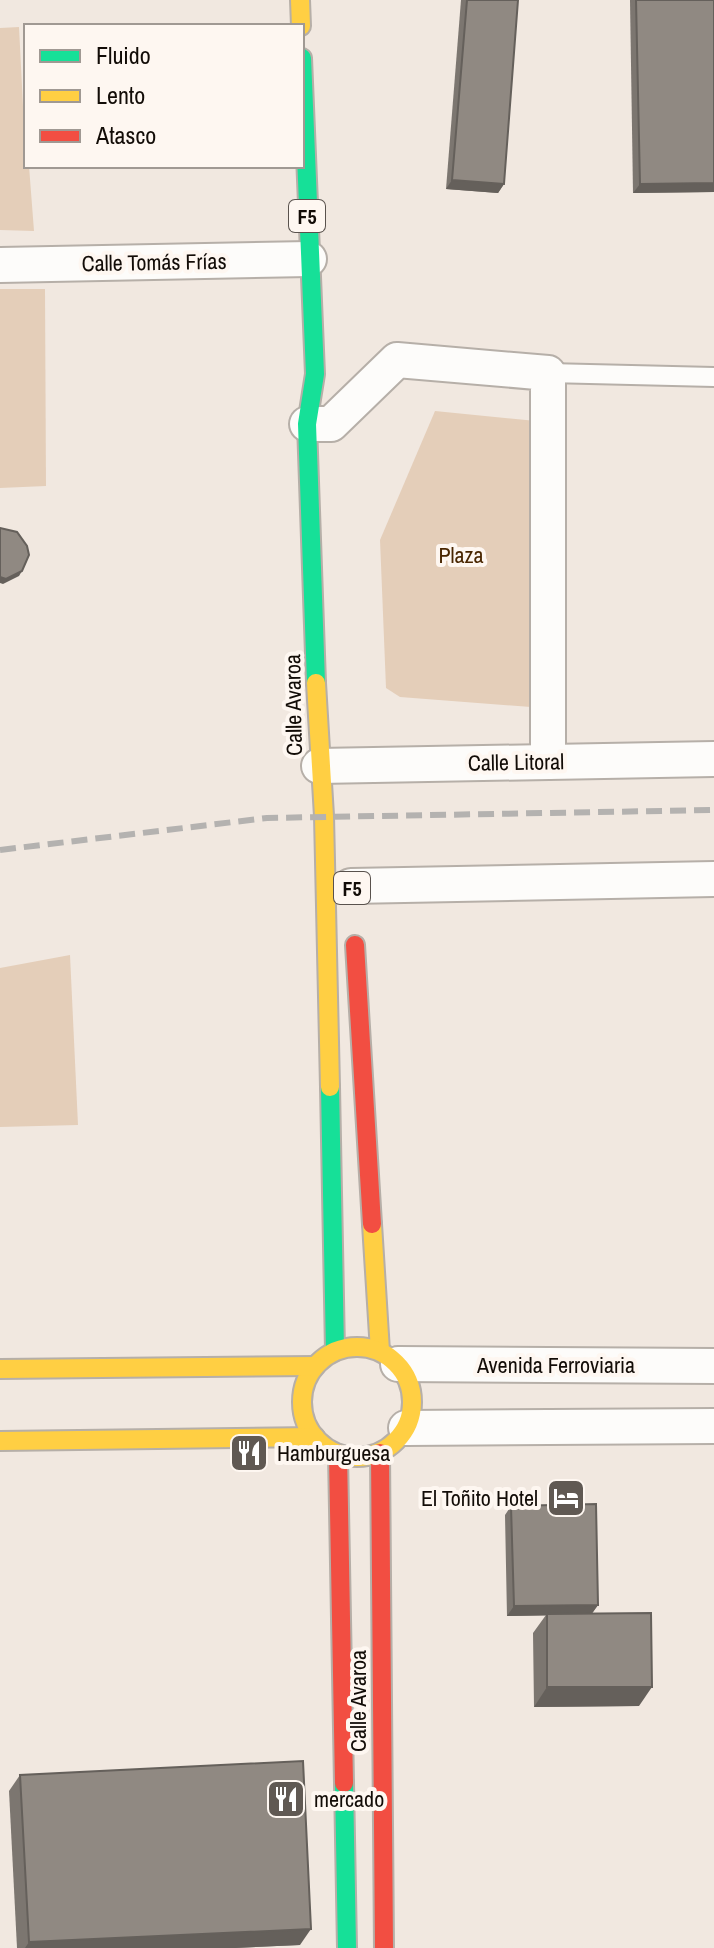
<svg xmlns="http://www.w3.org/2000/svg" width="714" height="1948" viewBox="0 0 714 1948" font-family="'Archivo Narrow',sans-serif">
<rect width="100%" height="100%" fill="#f1e8e0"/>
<g fill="#e4ceb9">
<path d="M 19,27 L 26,166 L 29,166 L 34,231 L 0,230 L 0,28 Z"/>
<path d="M 0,289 L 45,289 L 46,486 L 0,488 Z"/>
<path d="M 435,411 L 536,421 L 538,705 L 531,707 L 400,697 L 386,688 L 380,540 Z"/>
<path d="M 70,955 L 78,1125 L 0,1127 L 0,968 Z"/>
</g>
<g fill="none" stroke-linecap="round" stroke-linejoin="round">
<g stroke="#b6afa8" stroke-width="22">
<path id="lane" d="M 548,373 L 714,377"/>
</g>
<g stroke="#b6afa8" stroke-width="38">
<g id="street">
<path d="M 0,265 L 309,259"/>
<path d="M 307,424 L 331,424 L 397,360 L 548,373 L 548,762"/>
<path d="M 319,766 L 714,759"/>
<path d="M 351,886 L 714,879"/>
<path d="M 398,1364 L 714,1366"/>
<path d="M 406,1428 L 714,1426"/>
</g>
</g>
<g stroke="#b6afa8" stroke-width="22">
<g id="fast">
<path d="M 302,58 L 315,374 L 307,424 L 316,683"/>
<path d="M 330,1087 L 335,1351"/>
<path d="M 344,1783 L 347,1948"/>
</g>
</g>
<g stroke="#b6afa8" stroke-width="22">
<g id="slow">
<path d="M 300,0 L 301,26"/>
<path d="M 316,683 L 324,816 L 330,1087"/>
<path d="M 372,1224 L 380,1351"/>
<circle cx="357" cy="1402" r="55"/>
<path d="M 0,1369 L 315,1366"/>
<path d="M 0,1441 L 315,1437"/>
</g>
</g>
<g stroke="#b6afa8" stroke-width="22">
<g id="jam">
<path d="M 355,945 L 372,1224"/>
<path d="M 380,1453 L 384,1948"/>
<path d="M 338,1454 L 344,1783"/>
</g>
</g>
<use href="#lane" stroke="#fdfcfa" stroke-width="18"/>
<use href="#street" stroke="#fdfcfa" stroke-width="34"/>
<use href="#fast" stroke="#16e098" stroke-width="18"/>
<use href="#slow" stroke="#ffcf43" stroke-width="18"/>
<use href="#jam" stroke="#f24e42" stroke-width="18"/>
<path stroke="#b4b2b0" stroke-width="6" stroke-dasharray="16 8" stroke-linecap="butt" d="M 0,850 L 267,818 L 714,810"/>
</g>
<g fill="#7c7670">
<path d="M 461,0 L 518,0 L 504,184 L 498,193 L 446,189 Z"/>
<path d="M 630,0 L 714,0 L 714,192 L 633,193 Z"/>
<path d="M 511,1506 L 598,1605 L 592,1613 L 639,1706 L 534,1707 L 533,1633 L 546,1615 L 507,1616 L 505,1515 Z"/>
<path d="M 20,1775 L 300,1945 L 235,1948 L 17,1948 L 9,1791 Z"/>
</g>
<g fill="#65605b">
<path d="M 452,180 L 504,184 L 498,193 L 446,189 Z"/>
<path d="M 714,183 L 714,192 L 633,193 L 640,184 Z"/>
<path d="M 22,571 L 19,576 L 3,584 L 0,583 L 0,577 Z"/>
<path d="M 598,1605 L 591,1615 L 507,1616 L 514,1606 Z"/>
<path d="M 547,1687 L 652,1687 L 639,1706 L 534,1707 Z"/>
<path d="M 311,1929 L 300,1945 L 235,1948 L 25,1948 L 29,1942 Z"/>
</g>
<g fill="#908982" stroke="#65605b" stroke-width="2">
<path d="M 467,0 L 518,0 L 504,184 L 452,180 Z"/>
<path d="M 636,0 L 714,0 L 714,183 L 640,184 Z"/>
<path d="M 0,528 L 17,532 L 27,546 L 29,555 L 22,571 L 6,579 L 0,577 Z"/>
<path d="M 596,1504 L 598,1605 L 514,1606 L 511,1506 Z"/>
<path d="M 651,1613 L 652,1687 L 547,1687 L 547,1614 Z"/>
<path d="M 303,1761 L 311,1929 L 29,1942 L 20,1775 Z"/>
</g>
<defs>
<g id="restaurant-square" transform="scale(2)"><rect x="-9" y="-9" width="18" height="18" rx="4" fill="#605953" stroke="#fef7f1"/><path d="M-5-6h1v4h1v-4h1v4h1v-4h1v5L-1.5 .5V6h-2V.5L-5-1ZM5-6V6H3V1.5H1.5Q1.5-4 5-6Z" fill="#fff"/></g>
<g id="hotel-square" transform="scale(2)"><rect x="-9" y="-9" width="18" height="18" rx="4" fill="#605953" stroke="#fef7f1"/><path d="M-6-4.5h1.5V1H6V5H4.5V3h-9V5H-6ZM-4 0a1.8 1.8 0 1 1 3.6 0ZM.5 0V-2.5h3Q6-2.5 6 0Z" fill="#fff"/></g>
</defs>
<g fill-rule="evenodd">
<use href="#restaurant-square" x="249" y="1453"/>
<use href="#hotel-square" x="566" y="1498"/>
<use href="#restaurant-square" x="286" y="1799"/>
</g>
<g text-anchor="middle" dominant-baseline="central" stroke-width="8" stroke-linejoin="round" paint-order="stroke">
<g fill="#fef7f1" stroke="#59524d" stroke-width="2">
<rect x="289" y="200" width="36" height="32" rx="6"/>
<rect x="334" y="872" width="36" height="32" rx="6"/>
</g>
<g font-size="20" font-weight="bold" fill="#120c07">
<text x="307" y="216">F5</text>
<text x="352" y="888">F5</text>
</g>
<g font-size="22" fill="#120c07" stroke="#fef7f1">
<text transform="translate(154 262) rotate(-1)">Calle Tomás Frías</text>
<text transform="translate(293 705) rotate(-91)">Calle Avaroa</text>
<text transform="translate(516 762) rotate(-1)">Calle Litoral</text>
<text x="556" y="1365">Avenida Ferroviaria</text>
<text transform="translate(358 1701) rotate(-90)">Calle Avaroa</text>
</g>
<g font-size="22" fill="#492600" stroke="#fef7f1">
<text x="461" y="555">Plaza</text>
</g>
<g font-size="22" fill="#120c07" stroke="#fef7f1" text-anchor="start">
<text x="277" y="1453">Hamburguesa</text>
<text x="538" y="1498" text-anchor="end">El Toñito Hotel</text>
<text x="314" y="1799">mercado</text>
</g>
</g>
<rect x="24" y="24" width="280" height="144" fill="#fef7f1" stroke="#a09993" stroke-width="2"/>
<rect x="40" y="50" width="40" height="12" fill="#16e098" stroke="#a09993" stroke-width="2"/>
<text x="96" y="64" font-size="24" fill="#120c07">Fluido</text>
<rect x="40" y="90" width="40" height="12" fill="#ffcf43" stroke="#a09993" stroke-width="2"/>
<text x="96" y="104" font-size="24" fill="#120c07">Lento</text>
<rect x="40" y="130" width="40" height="12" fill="#f24e42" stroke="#a09993" stroke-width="2"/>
<text x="96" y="144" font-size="24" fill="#120c07">Atasco</text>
</svg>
